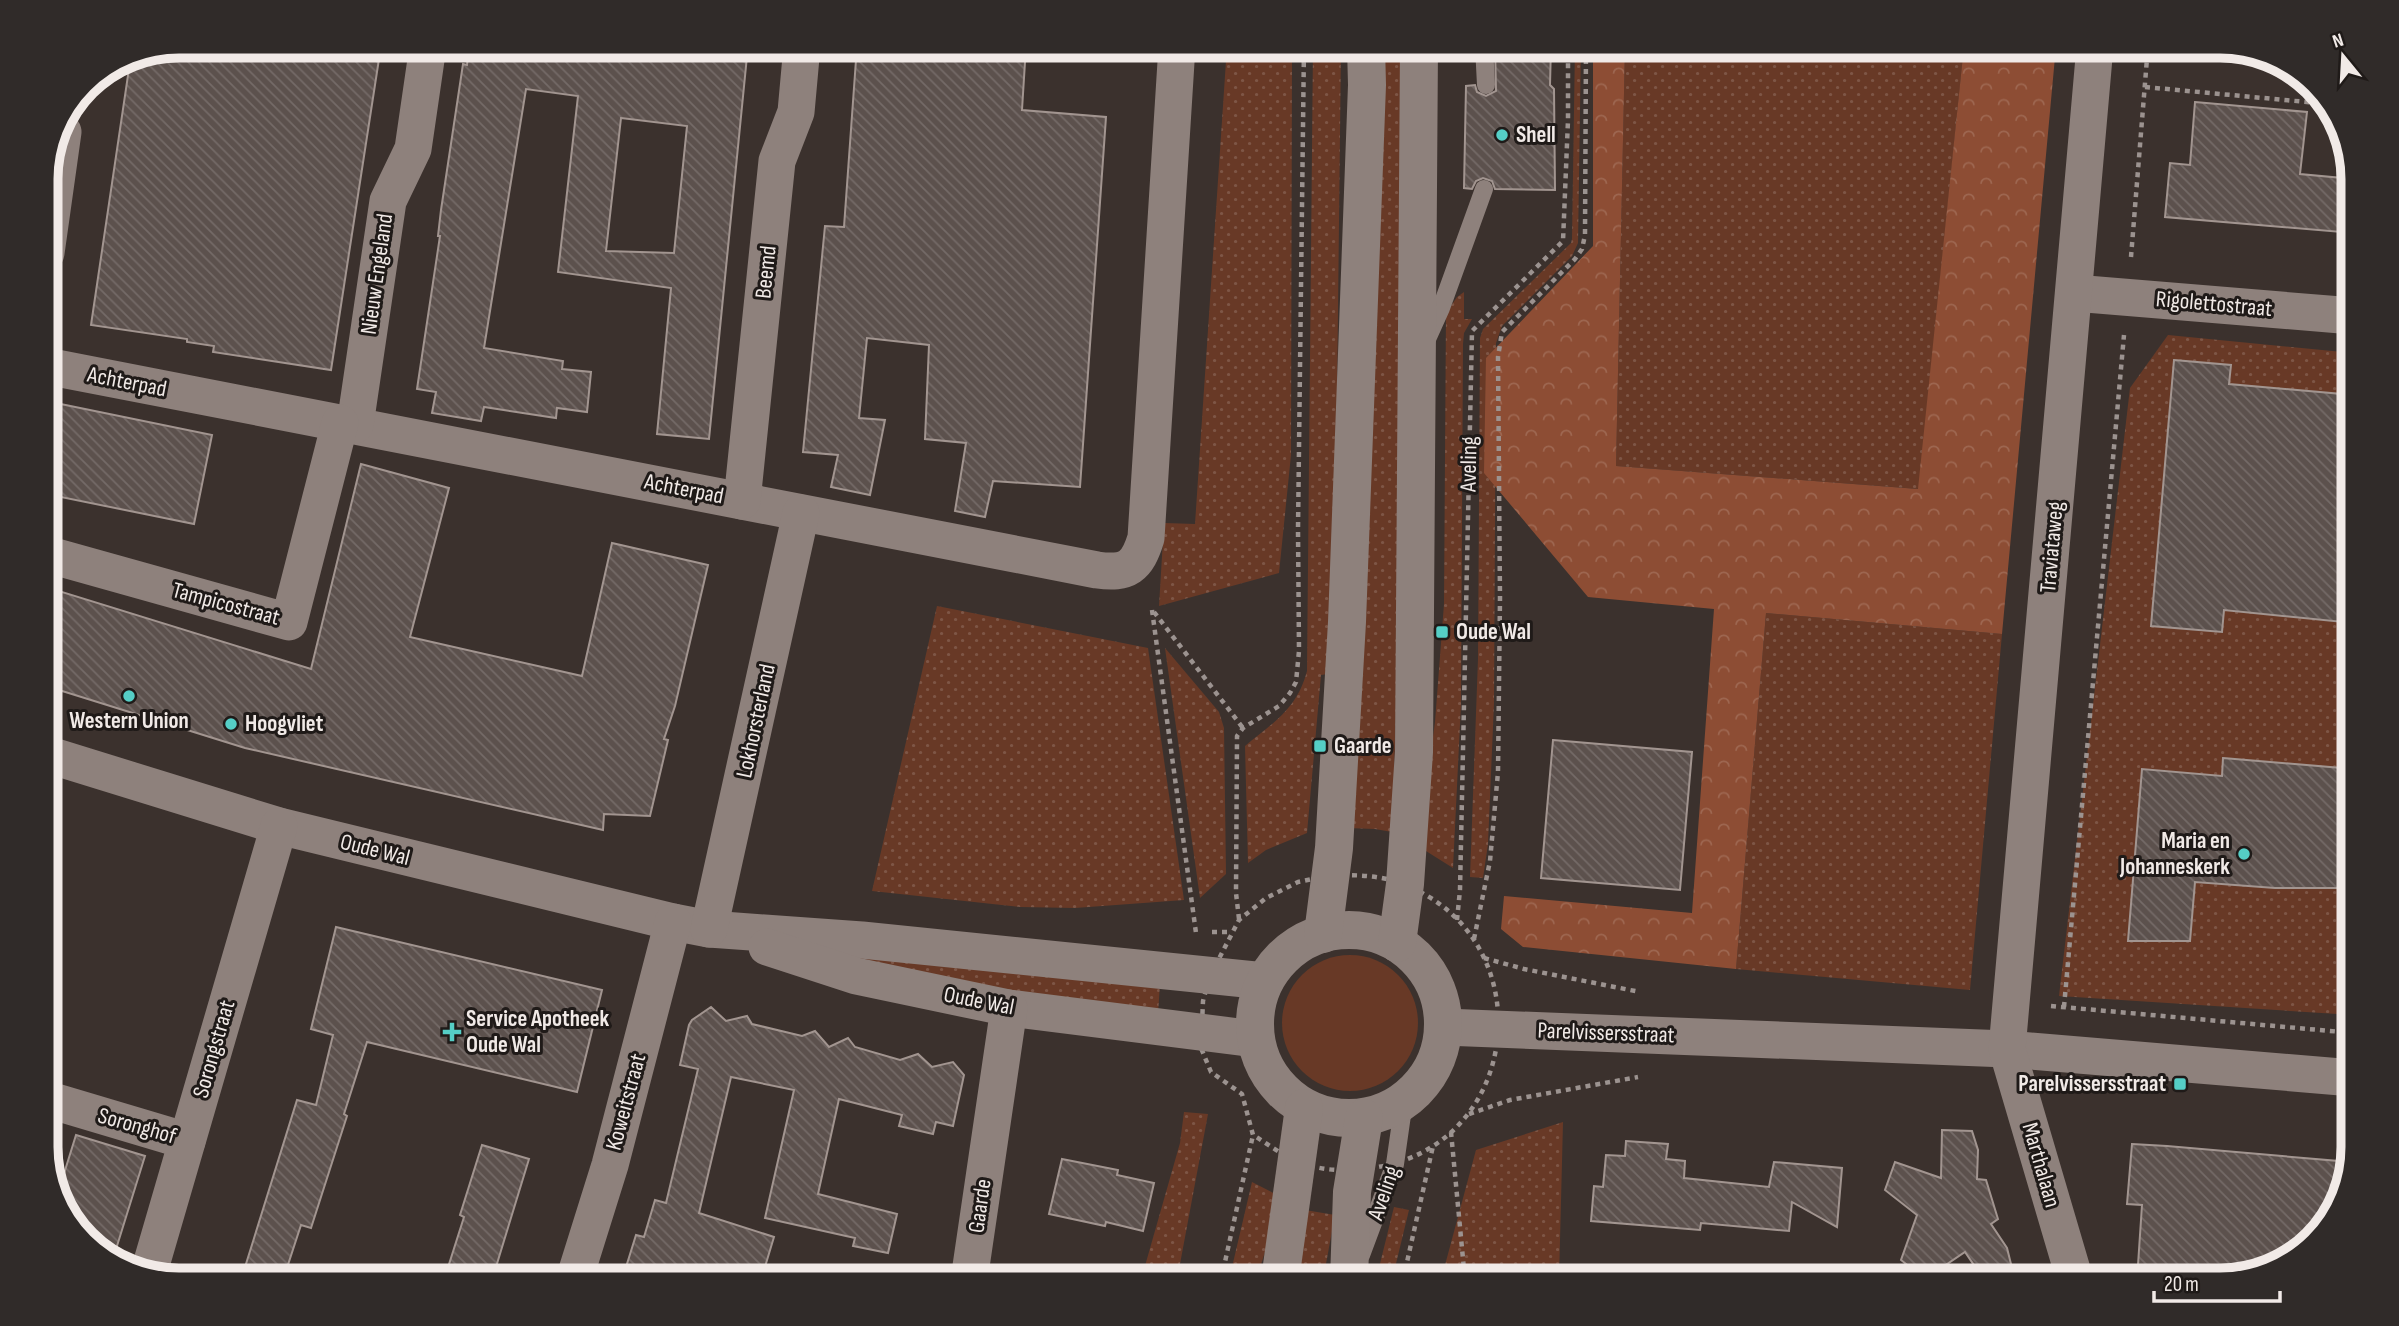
<svg xmlns="http://www.w3.org/2000/svg" width="2399" height="1326" viewBox="0 0 2399 1326" font-family="'Sofia Sans Condensed',sans-serif">
<defs>
<pattern id="grass-dots" width="8" height="8" patternUnits="userSpaceOnUse" patternTransform="scale(1.75)"><rect width="8" height="8" fill="#683926"/><path d="M2 2h.1M6 6h.1" fill="none" stroke="#7e5646" stroke-width="1.8" stroke-linecap="round"/></pattern>
<pattern id="forest-crowns" width="20" height="18" patternUnits="userSpaceOnUse" patternTransform="scale(1.75)"><rect width="20" height="18" fill="#8d4d34"/><path d="M2 6a3 3 0 1 1 6 0M12 15a3 3 0 1 1 6 0" fill="none" stroke="#9e6751"/></pattern>
<pattern id="building-back-hatch" width="6" height="6" patternUnits="userSpaceOnUse" patternTransform="scale(1.75)"><rect width="6" height="6" fill="#5c514d"/><path d="M-1 5l2 2M0 0l6 6M5-1l2 2" fill="none" stroke="#746a67"/></pattern>
</defs>
<rect width="100%" height="100%" fill="#3b312d"/>
<g fill="url(#grass-dots)">
<path d="M 1227,46 L 1292,46 L 1291,455 L 1279,573 L 1159,606 L 1164,523 L 1195,524 Z"/>
<path d="M 1313,46 L 1341,46 L 1336,488 L 1328,674 L 1321,675 L 1307,833 L 1266,850 L 1248,863 L 1245,746 C 1274,722 1297,709 1307,671 Z"/>
<path d="M 1378,46 L 1403,46 L 1401,568 L 1392,832 L 1375,829 L 1347,828 Z"/>
<path d="M 1575,46 L 1581,46 L 1578,243 L 1572,256 L 1502,326 L 1496,343 L 1494,703 L 1488,844 L 1483,878 L 1470,877 L 1478,659 L 1480,338 L 1483,329 L 1571,243 L 1572,239 Z"/>
<path d="M 1625,46 L 1964,46 L 1919,489 L 1616,466 Z"/>
<path d="M 1464,292 L 1464,319 L 1472,319 L 1464,333 L 1463,344 L 1461,704 L 1453,868 L 1418,846 L 1435,722 L 1444,604 L 1446,313 L 1457,297 Z"/>
<path d="M 2168,335 L 2353,353 L 2353,1015 L 2059,996 L 2130,388 Z"/>
<path d="M 937,606 L 1148,648 L 1184,900 L 1075,908 L 1020,907 L 872,891 Z"/>
<path d="M 1766,613 L 2002,634 L 1970,990 L 1736,969 Z"/>
<path d="M 1165,648 L 1219,712 L 1224,728 L 1226,874 L 1200,898 Z"/>
<path d="M 860,954 L 1160,984 L 1158,1014 L 1028,996 L 860,960 Z"/>
<path d="M 1184,1112 L 1208,1114 L 1177,1280 L 1141,1280 L 1180,1143 Z"/>
<path d="M 1563,1122 L 1559,1280 L 1441,1280 L 1476,1150 Z"/>
<path d="M 1252,1182 L 1279,1196 L 1274,1224 L 1256,1280 L 1229,1280 Z"/>
<path d="M 1394,1207 L 1409,1210 L 1392,1280 L 1376,1280 Z"/>
<path d="M 1305,1210 L 1335,1215 L 1323,1280 L 1291,1280 Z"/>
</g>
<path fill="url(#forest-crowns)" d="M 1593,46 L 1625,46 L 1616,466 L 1918,489 L 1964,46 L 2056,46 L 2002,634 L 1766,613 L 1736,969 L 1523,947 L 1501,929 L 1504,896 L 1692,913 L 1714,609 L 1588,597 L 1484,473 L 1486,358 L 1593,246 Z"/>
<circle fill="#683926" cx="1350" cy="1023" r="68"/>
<g fill="url(#building-back-hatch)" stroke="#a29590" stroke-width="2" fill-rule="evenodd">
<path d="M 179,46 L 381,46 L 331,370 L 213,352 L 214,346 L 187,342 L 187,339 L 91,325 L 131,55 Z"/>
<path d="M 469,46 L 748,46 L 709,439 L 657,434 L 671,288 L 558,272 L 578,96 L 526,89 L 484,348 L 563,361 L 562,369 L 591,372 L 587,412 L 557,408 L 556,418 L 484,407 L 481,421 L 432,413 L 436,392 L 417,389 L 440,236 L 438,236 L 441,210 L 463,64 L 467,65 ZM 621,118 L 687,126 L 674,253 L 606,251 Z"/>
<path d="M 857,46 L 931,46 L 985,49 L 986,46 L 1026,46 L 1022,110 L 1106,117 L 1080,487 L 993,481 L 985,517 L 955,511 L 966,443 L 925,439 L 929,345 L 867,338 L 859,418 L 885,420 L 870,495 L 831,487 L 838,455 L 803,452 L 825,226 L 844,227 Z"/>
<path d="M 1495,46 L 1551,46 L 1550,85 L 1554,89 L 1555,190 L 1495,189 L 1492,181 L 1483,178 L 1476,181 L 1472,189 L 1464,188 L 1466,86 L 1475,85 L 1477,92 L 1486,96 L 1496,91 Z"/>
<path d="M 2195,102 L 2307,112 L 2300,174 L 2353,179 L 2353,233 L 2165,217 L 2170,163 L 2190,165 Z"/>
<path d="M 2174,360 L 2231,365 L 2229,384 L 2353,395 L 2353,623 L 2224,610 L 2222,632 L 2151,626 Z"/>
<path d="M 46,401 L 212,435 L 194,524 L 46,494 Z"/>
<path d="M 361,464 L 449,488 L 410,637 L 582,676 L 612,543 L 708,565 L 675,706 L 664,739 L 668,740 L 650,816 L 604,814 L 603,830 L 245,748 L 46,686 L 46,587 L 311,669 Z"/>
<path d="M 1553,740 L 1692,752 L 1680,890 L 1541,878 Z"/>
<path d="M 2223,758 L 2353,769 L 2353,888 L 2275,888 L 2195,882 L 2190,941 L 2128,941 L 2142,769 L 2222,776 Z"/>
<path d="M 336,927 L 602,990 L 577,1092 L 367,1042 L 344,1114 L 347,1116 L 311,1228 L 301,1225 L 283,1280 L 241,1280 L 297,1100 L 316,1105 L 333,1035 L 311,1029 Z"/>
<path d="M 711,1007 L 726,1021 L 747,1016 L 752,1024 L 802,1036 L 815,1031 L 829,1047 L 848,1038 L 855,1047 L 900,1060 L 918,1054 L 932,1067 L 953,1062 L 964,1075 L 953,1126 L 936,1122 L 933,1134 L 899,1126 L 902,1115 L 839,1099 L 818,1194 L 897,1214 L 888,1253 L 853,1246 L 855,1238 L 765,1218 L 794,1090 L 731,1077 L 699,1213 L 774,1237 L 761,1280 L 622,1280 L 636,1235 L 644,1237 L 655,1200 L 666,1203 L 698,1069 L 680,1065 L 689,1025 L 692,1020 Z"/>
<path d="M 1942,1130 L 1972,1131 L 1978,1150 L 1977,1179 L 1986,1180 L 1998,1219 L 1991,1224 L 2007,1248 L 2012,1268 L 1994,1280 L 1984,1280 L 1965,1252 L 1925,1279 L 1901,1260 L 1917,1215 L 1885,1190 L 1895,1162 L 1941,1178 Z"/>
<path d="M 76,1135 L 145,1156 L 112,1262 L 68,1221 L 58,1193 Z"/>
<path d="M 1626,1141 L 1668,1144 L 1666,1159 L 1685,1161 L 1684,1178 L 1769,1187 L 1774,1162 L 1842,1168 L 1837,1227 L 1792,1202 L 1789,1231 L 1701,1223 L 1700,1230 L 1591,1221 L 1594,1186 L 1603,1187 L 1606,1155 L 1625,1156 Z"/>
<path d="M 2132,1144 L 2167,1146 L 2350,1162 L 2336,1214 L 2287,1262 L 2221,1280 L 2137,1280 L 2142,1205 L 2127,1204 Z"/>
<path d="M 482,1145 L 529,1159 L 492,1280 L 444,1280 L 464,1217 L 460,1215 Z"/>
<path d="M 1062,1159 L 1118,1170 L 1117,1175 L 1154,1183 L 1143,1231 L 1106,1222 L 1105,1226 L 1049,1214 Z"/>
</g>
<g fill="none" stroke-linecap="round" stroke-linejoin="round">
<g stroke="#9c9390" stroke-width="4.5" stroke-dasharray="5 5" stroke-linecap="butt">
<path d="M 2145,87 L 2328,104"/>
<path d="M 2131,257 L 2148,46"/>
<path d="M 1152,610 L 1196,933"/>
<path d="M 1154,612 L 1243,728"/>
<path d="M 1332,875 C 1357,875 1382,875 1405,885 C 1542,939 1524,1142 1378,1167 C 1352,1172 1325,1172 1299,1162 C 1283,1156 1268,1144 1253,1135 L 1242,1094 L 1211,1072 L 1201,1048 L 1203,1001 L 1210,976 L 1239,920 L 1266,898 L 1298,882 Z"/>
<path d="M 1239,919 L 1236,893 L 1237,736 L 1243,728 L 1279,706 L 1290,693 L 1296,682 L 1299,651 L 1298,529 L 1304,46"/>
<path d="M 1457,920 L 1460,890 L 1472,331 L 1563,241 L 1568,120 L 1568,46"/>
<path d="M 1212,932 L 1232,932"/>
<path d="M 1474,939 L 1490,861 L 1498,772 L 1500,598 L 1498,357 L 1502,332 L 1575,259 L 1582,249 L 1585,235 L 1586,46"/>
<path d="M 1484,958 L 1524,969 L 1640,992"/>
<path d="M 2051,1006 L 2353,1033"/>
<path d="M 2064,1007 L 2124,335"/>
<path d="M 1469,1114 L 1510,1100 L 1638,1077"/>
<path d="M 1451,1132 L 1465,1280"/>
<path d="M 1221,1280 L 1253,1135"/>
<path d="M 1403,1280 L 1433,1146"/>
</g>
<g stroke="#8e817c" stroke-width="18">
<path d="M 1484,46 L 1486,85"/>
<path d="M 1427,339 L 1441,308 L 1484,189"/>
<path d="M 1361,1255 L 1395,1164 L 1404,1101"/>
</g>
<g stroke="#8e817c" stroke-width="37">
<path d="M 46,253 L 63,132"/>
<path d="M 2074,293 L 2353,316"/>
<path d="M 46,366 L 1097,570 C 1128,574 1137,567 1146,538 L 1177,46"/>
<path d="M 355,425 L 388,201 L 413,149 L 428,46"/>
<path d="M 742,501 L 777,161 L 796,112 L 802,46"/>
<path d="M 46,554 L 289,622 L 340,423"/>
<path d="M 46,754 L 279,826 L 673,922 L 709,929 L 862,940 L 1265,981"/>
<path d="M 709,929 L 801,513"/>
<path d="M 767,947 L 856,976 L 1009,1008 L 1255,1039"/>
<path d="M 1444,1027 L 2007,1049 L 2353,1078"/>
<path d="M 46,1099 L 187,1141"/>
<path d="M 149,1272 L 279,826"/>
<path d="M 574,1280 L 610,1165 L 673,922"/>
<path d="M 969,1280 L 1009,1008"/>
<path d="M 2075,1280 L 2007,1049 L 2095,46"/>
</g>
<g stroke="#8e817c" stroke-width="38">
<circle cx="1349" cy="1024" r="94"/>
<path d="M 1323,934 L 1334,848 L 1347,622 L 1367,85 L 1366,46"/>
<path d="M 1397,943 L 1405,884 L 1414,752 L 1419,46"/>
<path d="M 1280,1280 L 1304,1108"/>
<path d="M 1349,1280 L 1352,1192 L 1364,1118"/>
</g>
</g>
<g fill="#55cec6" stroke="#1f1a18" stroke-width="2.5">
<circle cx="1502" cy="135" r="7"/>
<rect x="1435" y="625" width="14" height="14" rx="3.5"/>
<circle cx="129" cy="696" r="7"/>
<circle cx="231" cy="724" r="7"/>
<rect x="1313" y="739" width="14" height="14" rx="3.5"/>
<circle cx="2244" cy="854" r="7"/>
<path d="M448.5 1021.5h7v7h7v7h-7v7h-7v-7h-7v-7h7z"/>
<rect x="2173" y="1077" width="14" height="14" rx="3.5"/>
</g>
<g text-anchor="middle" dominant-baseline="central" stroke-width="6" stroke-linejoin="round" paint-order="stroke">
<g font-size="23" font-weight="bold" fill="#f1eae7" stroke="#1f1a18" text-anchor="start">
<text x="1516" y="135">Shell</text>
<text x="1456" y="632">Oude Wal</text>
<text x="129" y="721" text-anchor="middle">Western Union</text>
<text x="245" y="724">Hoogvliet</text>
<text x="1334" y="746">Gaarde</text>
<text x="2230" y="841" text-anchor="end">Maria en<tspan x="2230" dy="26">Johanneskerk</tspan></text>
<text x="466" y="1019">Service Apotheek<tspan x="466" dy="26">Oude Wal</tspan></text>
<text x="2166" y="1084" text-anchor="end">Parelvissersstraat</text>
</g>
<g font-size="23" fill="#f1eae7" stroke="#1f1a18">
<text transform="translate(766 272) rotate(-84)">Beemd</text>
<text transform="translate(377 274) rotate(-82)">Nieuw Engeland</text>
<text transform="translate(2214 304) rotate(5)">Rigolettostraat</text>
<text transform="translate(127 382) rotate(11)">Achterpad</text>
<text transform="translate(1469 464) rotate(-89)">Aveling</text>
<text transform="translate(684 489) rotate(11)">Achterpad</text>
<text transform="translate(2052 547) rotate(-85)">Traviataweg</text>
<text transform="translate(226 604) rotate(15)">Tampicostraat</text>
<text transform="translate(756 721) rotate(-78)">Lokhorsterland</text>
<text transform="translate(375 850) rotate(14)">Oude Wal</text>
<text transform="translate(979 1001) rotate(11)">Oude Wal</text>
<text transform="translate(1606 1033) rotate(2)">Parelvissersstraat</text>
<text transform="translate(214 1049) rotate(-74)">Sorongstraat</text>
<text transform="translate(626 1102) rotate(-75)">Koweitstraat</text>
<text transform="translate(137 1126) rotate(16)">Soronghof</text>
<text transform="translate(2041 1165) rotate(74)">Marthalaan</text>
<text transform="translate(1384 1193) rotate(-71)">Aveling</text>
<text transform="translate(980 1206) rotate(-82)">Gaarde</text>
</g>
</g>
<path d="M0 0H2399V1326H0ZM179 58H2220A121 121 0 0 1 2341 179V1147A121 121 0 0 1 2220 1268H179A121 121 0 0 1 58 1147V179A121 121 0 0 1 179 58Z" fill="#302b29" fill-rule="evenodd"/>
<path fill="none" stroke="#f1eae7" stroke-width="9" d="M179 58H2220A121 121 0 0 1 2341 179V1147A121 121 0 0 1 2220 1268H179A121 121 0 0 1 58 1147V179A121 121 0 0 1 179 58Z"/>
<g transform="translate(2343 56) rotate(342)" stroke="#1f1a18" stroke-width="5" paint-order="stroke">
<path d="M0-5L12 26L0 18L-12 26Z" fill="#f1eae7"/>
<text y="-10" font-size="19" font-weight="bold" text-anchor="middle" fill="#f1eae7">N</text>
</g>
<path d="M2154 1291v10h126v-10" fill="none" stroke="#f1eae7" stroke-width="3.5"/>
<text x="2164" y="1291" font-size="21" fill="#f1eae7" stroke="#1f1a18" stroke-width="5" paint-order="stroke">20 m</text>
</svg>
